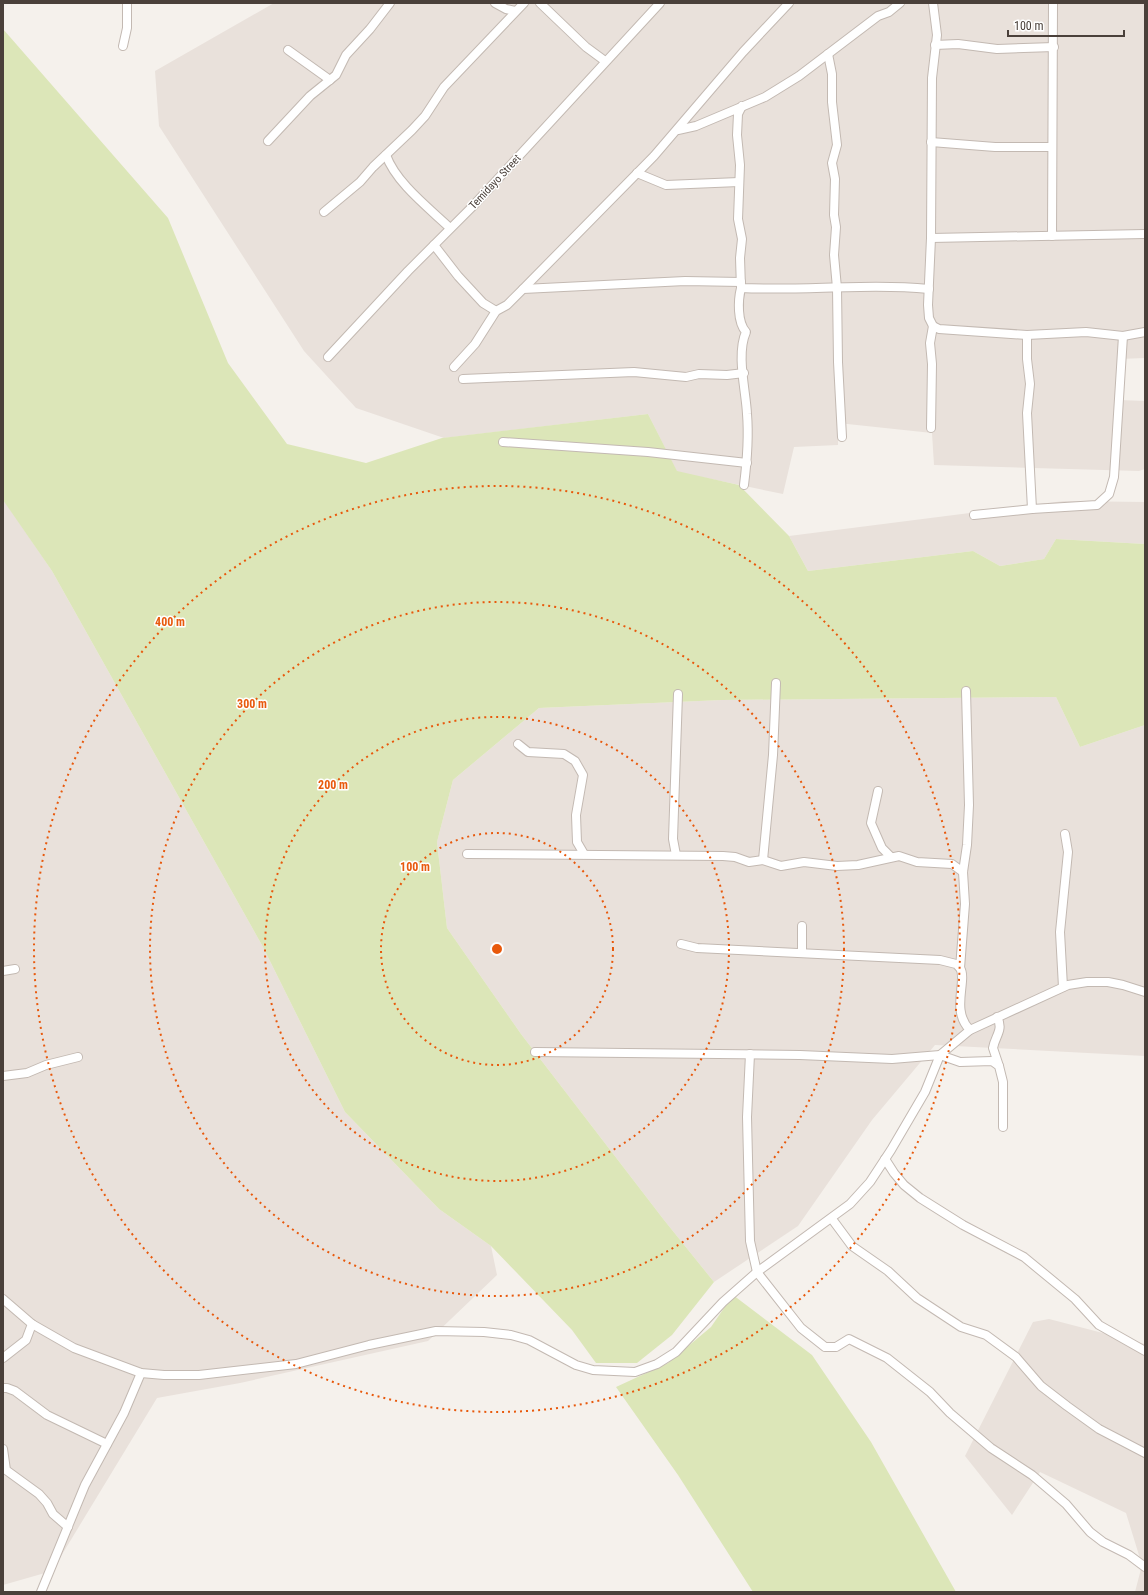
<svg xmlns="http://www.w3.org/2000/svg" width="1148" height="1595" viewBox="0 0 1148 1595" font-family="'Roboto Condensed',sans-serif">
<rect width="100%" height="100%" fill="#f5f1ec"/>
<g fill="#e9e1db">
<path d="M 274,3 L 1145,3 L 1145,358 L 1119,359 L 1119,400 L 1145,401 L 1145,469 L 1139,471 L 934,465 L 932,433 L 838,423 L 838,445 L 794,447 L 783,494 L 677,472 L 648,414 L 444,438 L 356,408 L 304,351 L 159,126 L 155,71 Z"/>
<path d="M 3,499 L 52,571 L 263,947 L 345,1112 L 439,1209 L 491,1246 L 497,1275 L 428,1341 L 240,1383 L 157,1398 L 52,1571 L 3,1585 Z"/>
<path d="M 1064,501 L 1145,502 L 1145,544 L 1056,539 L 1044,559 L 1000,566 L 973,551 L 808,571 L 789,536 Z"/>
<path d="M 1056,697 L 1080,747 L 1145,725 L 1145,1056 L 935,1045 L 872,1120 L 798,1226 L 714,1282 L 664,1220 L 521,1034 L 447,928 L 437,842 L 453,780 L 539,708 L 722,700 Z"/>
<path d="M 1049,1319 L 1145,1344 L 1145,1592 L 1135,1592 L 1142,1565 L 1126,1513 L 1040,1472 L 1012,1515 L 965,1456 L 1033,1322 Z"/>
</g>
<g fill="#dce6b8">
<path d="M 3,29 L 168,218 L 228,363 L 287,444 L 366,463 L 442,438 L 648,414 L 677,471 L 739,485 L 789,536 L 808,571 L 973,551 L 1000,566 L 1044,559 L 1056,539 L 1145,544 L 1145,725 L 1080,747 L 1056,697 L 722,700 L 539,708 L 453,780 L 437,842 L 447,928 L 521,1034 L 664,1220 L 714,1282 L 672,1335 L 637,1363 L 596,1363 L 572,1330 L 491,1246 L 439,1209 L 345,1112 L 263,947 L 52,571 L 3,500 Z"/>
<path d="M 733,1295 L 812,1355 L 871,1442 L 956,1592 L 753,1592 L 678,1475 L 616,1387 L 668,1363 L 711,1327 Z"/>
</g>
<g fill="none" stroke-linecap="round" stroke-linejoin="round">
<g stroke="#c3b9b2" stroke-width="10">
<g id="minor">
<path d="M 495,3 L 506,9 L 515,11"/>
<path d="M 540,3 L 586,47 L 605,61"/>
<path d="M 935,45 L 958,44 L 997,49 L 1054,47"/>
<path d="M 123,46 L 127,28 L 127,3"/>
<path d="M 288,50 L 330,80"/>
<path d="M 828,54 L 832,74 L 832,102 L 837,145 L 832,163 L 835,179 L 834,215 L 836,227 L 834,255 L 837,288 L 838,362 L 842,437"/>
<path d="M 742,106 L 738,114 L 737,135 L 740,165 L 738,219 L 742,239 L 740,258 L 741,288 C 803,291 867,283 929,289"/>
<path d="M 678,130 L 696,126 L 765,97 L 799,76 L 878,16 L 889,12 L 900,3"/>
<path d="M 268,141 L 310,96 L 336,75 L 346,55 L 370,29 L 390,3"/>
<path d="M 931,142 L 995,147 L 1051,147"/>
<path d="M 386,155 C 396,183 429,208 450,228"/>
<path d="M 637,173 L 666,185 L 739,182"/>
<path d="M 324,212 L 360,182 L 373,167 L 412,130 L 425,116 L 444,87 L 524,3"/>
<path d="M 1052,236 L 1053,3"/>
<path d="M 931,238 L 1145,234"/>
<path d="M 434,245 L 458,276 L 483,303 L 496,311"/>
<path d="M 741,288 C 738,300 737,322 746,332 C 736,354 746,391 747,414 C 749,438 747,461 744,485"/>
<path d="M 523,289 L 654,156 L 743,52 L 789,3"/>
<path d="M 933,326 L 939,329 L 1027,335 L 1086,332 L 1123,336 L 1145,332"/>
<path d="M 1027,335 L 1027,359 L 1030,384 L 1027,413 L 1032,509"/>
<path d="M 328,357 L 408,271 L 472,207 L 660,3"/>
<path d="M 454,367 L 475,344 L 496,311 L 507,305 L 523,289 L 685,281 L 741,282"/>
<path d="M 463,379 L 634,372 L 686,377 L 699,374 L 727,375 L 744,373"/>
<path d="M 931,428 L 932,364 L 930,343 L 933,326 L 929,318 L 928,305 L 931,238 L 932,78 L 937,35 L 933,3"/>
<path d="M 503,442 L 648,452 L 747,463"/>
<path d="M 974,515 L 1032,509 L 1097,505 L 1109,494 L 1114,477 L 1123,336"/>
<path d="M 966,691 L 969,805 L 967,845 L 963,872 L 965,904 L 960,968 C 968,980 950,1010 970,1030"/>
<path d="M 518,744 L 528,752 L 564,754 L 575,761 L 583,775 L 576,815 L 577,842 L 584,854"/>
<path d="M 878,791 L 871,823 L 882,848 L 891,857"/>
<path d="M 467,854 L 723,856 L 735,857 L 749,862 L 763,860 L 781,866 L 804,862 L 837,866 L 858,865 L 899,856 L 917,862 L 952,864 L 963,872"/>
<path d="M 676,855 L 673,839 L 678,694"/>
<path d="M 763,860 L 773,755 L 776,683"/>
<path d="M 681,944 L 697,948 L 940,960 L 956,964 L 960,968"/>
<path d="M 802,952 L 802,926"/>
<path d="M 3,971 L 15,969"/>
<path d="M 1063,987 L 1060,932 L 1068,852 L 1065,834"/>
<path d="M 997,1017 C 1004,1030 995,1036 993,1048 L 999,1066"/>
<path d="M 535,1052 L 800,1055 L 892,1059 L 940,1055 L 960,1062 L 992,1061 L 999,1066 L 1003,1082 L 1003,1127"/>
<path d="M 750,1054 L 747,1117 L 750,1241 L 757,1272 L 801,1328 L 825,1347 L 836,1347 L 849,1339 L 887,1358 L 930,1392 L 950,1413 L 991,1448 L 1032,1475 L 1066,1504 L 1090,1532 L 1103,1542 L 1129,1555 L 1145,1567"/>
<path d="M 3,1076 L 27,1073 L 46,1065 L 78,1057"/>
<path d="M 885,1159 L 894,1173 L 904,1185 L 920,1198 L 963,1225 L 1024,1257 L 1075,1299 L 1099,1325 L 1145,1351"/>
<path d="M 832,1219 L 852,1246 L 888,1271 L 917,1298 L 961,1327 L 986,1335 L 1016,1357 L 1041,1386 L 1067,1406 L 1099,1429 L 1145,1453"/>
<path d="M 3,1299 L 32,1324 L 74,1348 L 141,1373 L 164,1375 L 199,1375 L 296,1364 L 369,1345 L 436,1331 L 484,1332 L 511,1335 L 529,1340 L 576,1365 L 593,1370 L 635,1372 L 657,1364 L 676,1352 L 723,1302 L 757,1272 L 850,1204 L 870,1182 L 891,1150 L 925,1092 L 940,1055 L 970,1030 L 1068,985 L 1087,982 L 1108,982 L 1123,985 L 1145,992"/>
<path d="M 3,1358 L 26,1340 L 32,1324"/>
<path d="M 3,1388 L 7,1388 L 15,1391 L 47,1415 L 107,1444"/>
<path d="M 3,1449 L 6,1470 L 39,1494 L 47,1503 L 53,1514 L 68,1527"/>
<path d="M 41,1592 L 85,1485 L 124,1413 L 141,1373"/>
</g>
</g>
<use href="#minor" stroke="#fff" stroke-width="8"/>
</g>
<g fill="none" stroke="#e8590c" stroke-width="2" stroke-dasharray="2 4">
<circle cx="497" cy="949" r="116"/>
<circle cx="497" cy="949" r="232"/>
<circle cx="497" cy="949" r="347"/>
<circle cx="497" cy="949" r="463"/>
</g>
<g text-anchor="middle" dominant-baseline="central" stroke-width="3" stroke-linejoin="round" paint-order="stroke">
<g font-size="11" fill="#4a403a" stroke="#fff">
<text transform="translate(495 182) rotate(-47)">Temidayo Street</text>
</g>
</g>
<circle cx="497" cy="949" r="6" fill="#e8590c" stroke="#fff" stroke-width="2"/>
<g font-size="12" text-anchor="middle" font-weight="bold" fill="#e8590c" stroke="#fff" stroke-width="3" stroke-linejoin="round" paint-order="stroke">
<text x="170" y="626">400 m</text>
<text x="252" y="708">300 m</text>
<text x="333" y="789">200 m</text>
<text x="415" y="871">100 m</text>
</g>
<rect width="1148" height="1595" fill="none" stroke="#4a403a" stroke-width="8"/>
<path d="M1008 30v6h116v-6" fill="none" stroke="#4a403a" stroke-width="2"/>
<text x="1014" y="30" font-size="12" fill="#4a403a" stroke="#ffffff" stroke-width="3" paint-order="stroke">100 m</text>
</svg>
